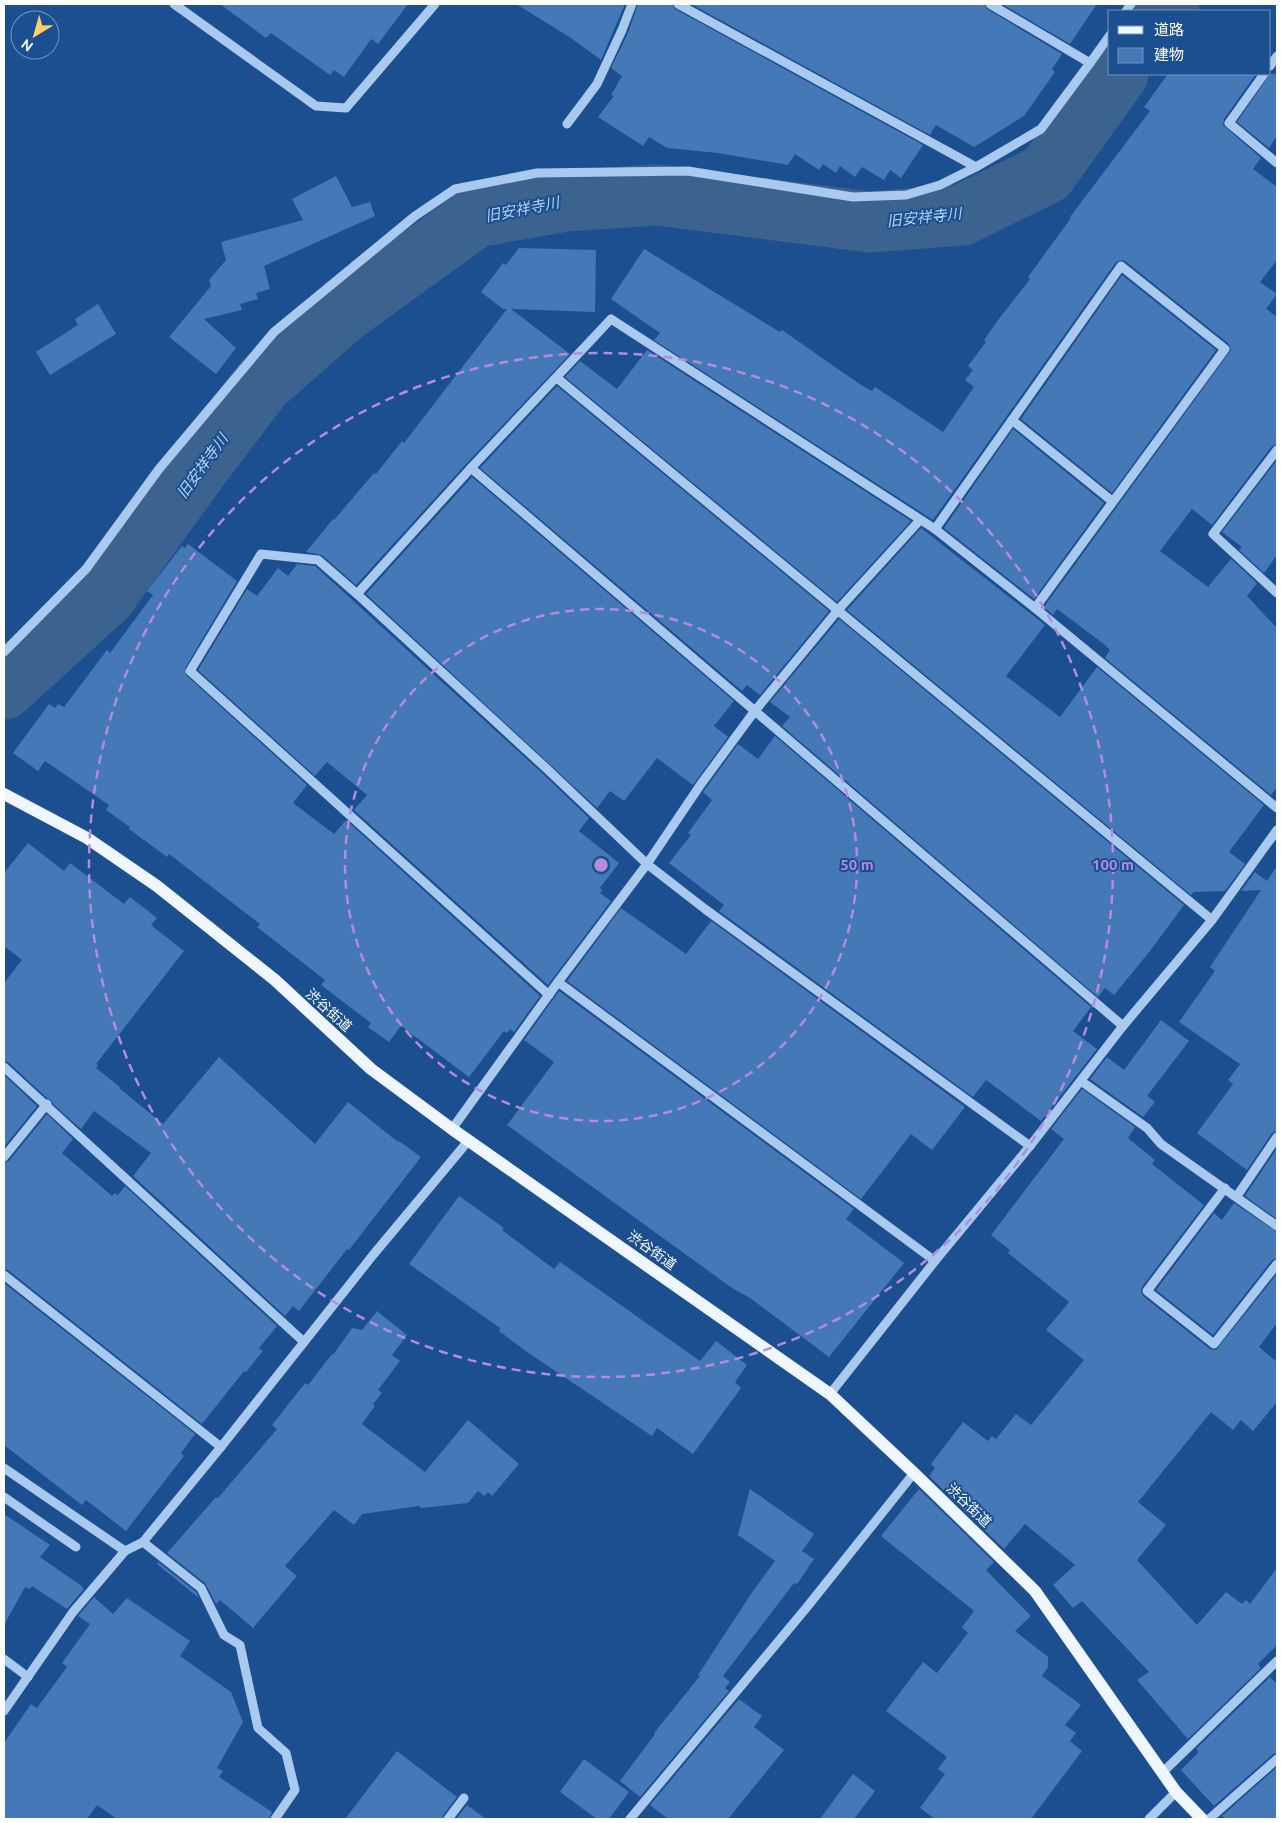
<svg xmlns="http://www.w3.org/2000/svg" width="1281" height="1823" viewBox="0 0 1281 1823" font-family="Ubuntu,'Noto Sans JP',sans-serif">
<rect width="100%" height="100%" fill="#1b4f8f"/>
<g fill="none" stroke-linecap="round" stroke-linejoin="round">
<g stroke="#3c6290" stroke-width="61">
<path d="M 1164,11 L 1169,4"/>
<path d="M 4,689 L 105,597 L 199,467 L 262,384 L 344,312 L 476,217 L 566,201 L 656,195 L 870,222 L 962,215 L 1046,174 L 1118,74"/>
</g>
</g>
<g fill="#4478b7">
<path d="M 220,4 L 408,4 L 378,44 L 371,39 L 344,77 L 334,70 L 330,75 L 271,33 L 266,38 Z"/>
<path d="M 516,4 L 625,4 L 601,60 L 571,38 Z"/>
<path d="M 638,4 L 672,4 L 675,9 L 923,145 L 901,178 L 890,170 L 884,180 L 862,167 L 855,177 L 840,166 L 836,173 L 823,164 L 819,170 L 795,154 L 788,165 L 718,153 L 667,148 L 649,137 L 643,146 L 598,117 L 614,96 L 611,95 L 622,76 L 611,68 L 628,33 Z"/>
<path d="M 691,4 L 984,4 L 987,9 L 1062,54 L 1052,69 L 1055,72 L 1024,116 L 974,147 L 936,125 L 930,135 Z"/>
<path d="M 1002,4 L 1097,4 L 1070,44 Z"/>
<path d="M 1168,74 L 1256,74 L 1224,119 L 1223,125 L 1261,158 L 1253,169 L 1277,187 L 1277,260 L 1260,282 L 1277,294 L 1266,309 L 1277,317 L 1277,444 L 1272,446 L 1212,525 L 1192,509 L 1160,551 L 1208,587 L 1231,559 L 1257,583 L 1247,596 L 1277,628 L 1277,787 L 1271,795 L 1105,658 L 1110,650 L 1104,644 L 1057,609 L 1053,615 L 1044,607 L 1231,350 L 1229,344 L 1125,261 L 1121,260 L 1116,262 L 933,520 L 654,340 L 660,333 L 611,299 L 644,249 L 780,332 L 782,330 L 861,385 L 872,391 L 875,387 L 943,432 L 974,387 L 965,380 L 973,370 L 968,366 L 986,342 L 984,340 L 998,320 L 1030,279 L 1028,277 L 1071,218 L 1070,217 L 1150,111 L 1144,107 Z"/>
<path d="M 1270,74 L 1277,74 L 1277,136 L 1269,148 L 1237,122 Z"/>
<path d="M 336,176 L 352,207 L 370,202 L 375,216 L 264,266 L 270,289 L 256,293 L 258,299 L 240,304 L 242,310 L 204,319 L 236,348 L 216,374 L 169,337 L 211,286 L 209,280 L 226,260 L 221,242 L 303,220 L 292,199 Z"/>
<path d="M 519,248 L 596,250 L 595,312 L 511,309 L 570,354 L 466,464 L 356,585 L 322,555 L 306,552 L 333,519 L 334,520 L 374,473 L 376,474 L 402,441 L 404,443 L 507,309 L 503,309 L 481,292 L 503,263 L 506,265 Z"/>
<path d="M 1122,275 L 1216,350 L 1112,493 L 1021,419 Z"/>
<path d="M 98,304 L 116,334 L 50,375 L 36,352 L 78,325 L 75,319 Z"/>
<path d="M 647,350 L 911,521 L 837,602 L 565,377 L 580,361 L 617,389 Z"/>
<path d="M 557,386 L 829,611 L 760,695 L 747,685 L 742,691 L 480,468 Z"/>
<path d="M 1013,429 L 1104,503 L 1034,599 L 944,528 Z"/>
<path d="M 1277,460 L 1277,555 L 1264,573 L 1239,550 L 1242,547 L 1222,532 Z"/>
<path d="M 472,477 L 734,701 L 714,726 L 728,737 L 693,785 L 657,758 L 624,801 L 610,791 L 597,808 L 366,594 Z"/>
<path d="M 921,528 L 1045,625 L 1006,676 L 1060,717 L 1097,667 L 1264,805 L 1229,852 L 1245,864 L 1225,891 L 1194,892 L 1191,895 L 847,610 Z"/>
<path d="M 188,544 L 237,581 L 185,668 L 186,675 L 307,785 L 293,803 L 334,834 L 346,820 L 540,996 L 514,1032 L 510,1029 L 507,1033 L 504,1031 L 469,1077 L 401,1026 L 389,1042 L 368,1027 L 371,1023 L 321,985 L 325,980 L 257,927 L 260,924 L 169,854 L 167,857 L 129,829 L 130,827 L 106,810 L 109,805 L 45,761 L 38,771 L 13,753 L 49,704 L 55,708 L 58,704 L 64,707 L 107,650 L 110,653 L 153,595 L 147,591 L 182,546 L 185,548 Z"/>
<path d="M 297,564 L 315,566 L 543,774 L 589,818 L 579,831 L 619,863 L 600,888 L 602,890 L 600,893 L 611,901 L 548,985 L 354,810 L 367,795 L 327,762 L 315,776 L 198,670 L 247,589 L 257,596 L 278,568 L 288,576 Z"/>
<path d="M 839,619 L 1184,905 L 1150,951 L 1114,995 L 1105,988 L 1098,997 L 782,726 L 790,717 L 770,702 Z"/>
<path d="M 775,736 L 1091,1007 L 1073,1031 L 1097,1049 L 1041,1121 L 986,1080 L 973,1097 L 719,911 L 724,905 L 669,863 L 691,835 L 688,833 L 712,800 L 703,792 L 738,744 L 758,759 Z"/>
<path d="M 28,843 L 64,871 L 70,863 L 124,904 L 130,897 L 157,918 L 151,925 L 184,951 L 96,1064 L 98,1065 L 96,1068 L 120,1087 L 119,1088 L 163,1124 L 219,1057 L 315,1144 L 348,1102 L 398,1142 L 399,1141 L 421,1157 L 349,1250 L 347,1249 L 299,1311 L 293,1306 L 285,1316 L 133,1176 L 151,1153 L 94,1111 L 81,1129 L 53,1104 L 51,1100 L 47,1098 L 8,1062 L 4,1061 L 4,983 L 22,960 L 4,946 L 4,873 Z"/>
<path d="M 1277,866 L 1277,1131 L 1272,1133 L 1247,1170 L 1197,1133 L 1233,1084 L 1228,1080 L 1240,1064 L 1179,1022 L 1215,971 L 1210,967 L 1261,890 L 1241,891 L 1255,872 L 1267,881 Z"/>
<path d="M 621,908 L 686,954 L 711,921 L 965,1107 L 932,1150 L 911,1134 L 861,1199 L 567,981 Z"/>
<path d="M 559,991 L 854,1209 L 846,1219 L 904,1263 L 829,1357 L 750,1298 L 732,1288 L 507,1125 L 554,1062 L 524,1040 Z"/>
<path d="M 1161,1020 L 1189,1041 L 1147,1096 L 1155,1102 L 1143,1117 L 1090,1079 L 1107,1057 L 1124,1070 Z"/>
<path d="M 4,1075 L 37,1106 L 4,1147 Z"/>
<path d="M 1082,1089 L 1135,1127 L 1128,1138 L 1155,1160 L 1152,1164 L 1204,1205 L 1142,1287 L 1141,1291 L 1143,1296 L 1210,1349 L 1216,1350 L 1277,1274 L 1277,1323 L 1259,1347 L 1277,1362 L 1277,1402 L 1253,1431 L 1241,1420 L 1233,1430 L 1211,1412 L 1138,1502 L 1166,1525 L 1137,1560 L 1197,1625 L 1226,1592 L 1242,1604 L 1246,1600 L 1250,1604 L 1277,1568 L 1277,1645 L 1258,1664 L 1261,1668 L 1188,1739 L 1137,1680 L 1149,1672 L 1082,1601 L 1073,1608 L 1053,1585 L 1075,1565 L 1025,1524 L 1004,1549 L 929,1476 L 935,1468 L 931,1464 L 963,1422 L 988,1441 L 992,1436 L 996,1439 L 1016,1414 L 1031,1425 L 1084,1360 L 1046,1330 L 1069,1302 L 1008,1253 L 1010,1250 L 991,1235 L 1064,1139 L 1051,1129 Z"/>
<path d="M 47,1114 L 73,1139 L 62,1153 L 112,1196 L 115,1193 L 118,1195 L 125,1186 L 277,1326 L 259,1348 L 263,1351 L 246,1372 L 244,1371 L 202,1424 L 8,1270 L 4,1269 L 4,1163 L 9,1161 Z"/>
<path d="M 1277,1148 L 1277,1219 L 1245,1196 Z"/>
<path d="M 459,1196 L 504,1228 L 502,1230 L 554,1269 L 560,1262 L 700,1361 L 716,1341 L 747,1365 L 735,1382 L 741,1388 L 693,1454 L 657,1428 L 652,1436 L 527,1352 L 499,1331 L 500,1328 L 409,1264 Z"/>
<path d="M 1234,1203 L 1277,1232 L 1277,1258 L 1272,1260 L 1213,1335 L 1156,1290 L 1214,1213 L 1222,1220 Z"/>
<path d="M 4,1283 L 195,1434 L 181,1453 L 184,1456 L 126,1531 L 86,1500 L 82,1505 L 4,1445 Z"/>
<path d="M 377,1311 L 407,1335 L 392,1355 L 400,1361 L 378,1390 L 382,1393 L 373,1404 L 375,1406 L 362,1424 L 425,1472 L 468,1420 L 519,1464 L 492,1496 L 488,1492 L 484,1496 L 478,1491 L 468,1503 L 421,1508 L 419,1506 L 362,1514 L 354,1525 L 334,1510 L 285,1566 L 297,1576 L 253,1628 L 220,1600 L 216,1604 L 205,1583 L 167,1553 L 216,1497 L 218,1498 L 277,1429 L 272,1425 L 305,1383 L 308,1385 L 332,1354 L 333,1355 L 352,1328 L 362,1330 Z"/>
<path d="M 750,1489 L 814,1534 L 802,1551 L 814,1559 L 797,1584 L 794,1583 L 723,1676 L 730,1682 L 725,1688 L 729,1691 L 640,1797 L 620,1781 L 655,1734 L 654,1733 L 700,1676 L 698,1675 L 753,1591 L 775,1561 L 738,1535 Z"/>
<path d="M 919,1489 L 994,1562 L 986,1570 L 1031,1616 L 1015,1631 L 1048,1657 L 1048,1667 L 1042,1676 L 1081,1705 L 1065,1725 L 1076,1733 L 1070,1741 L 1082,1751 L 1031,1819 L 935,1819 L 920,1808 L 945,1774 L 938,1769 L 947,1757 L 886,1711 L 923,1662 L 937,1673 L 968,1633 L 962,1627 L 974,1611 L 881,1536 Z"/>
<path d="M 4,1514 L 50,1545 L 40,1557 L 83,1587 L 82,1588 L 84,1589 L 67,1609 L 32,1586 L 30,1589 L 25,1587 L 4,1625 Z"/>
<path d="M 158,1562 L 196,1592 L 199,1598 L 157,1564 Z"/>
<path d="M 94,1597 L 113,1614 L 127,1598 L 190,1641 L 180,1656 L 231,1692 L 243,1722 L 217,1768 L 223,1771 L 219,1777 L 272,1812 L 269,1819 L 117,1819 L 97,1805 L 87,1819 L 4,1819 L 4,1743 L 31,1704 L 37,1708 L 67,1667 L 62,1663 L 90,1624 L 78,1616 Z"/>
<path d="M 1270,1677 L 1277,1684 L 1277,1753 L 1273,1754 L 1214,1806 L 1181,1770 L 1199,1752 L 1196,1749 Z"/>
<path d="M 739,1699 L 762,1716 L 754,1727 L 784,1750 L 728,1819 L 668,1819 L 650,1805 Z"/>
<path d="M 397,1751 L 457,1797 L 443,1815 L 442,1819 L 345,1819 Z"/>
<path d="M 584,1759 L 629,1792 L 609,1819 L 597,1819 L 560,1792 Z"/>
<path d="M 1277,1767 L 1277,1819 L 1226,1819 L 1222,1816 Z"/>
<path d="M 853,1774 L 875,1791 L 854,1819 L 820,1819 Z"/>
<path d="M 467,1805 L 486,1819 L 456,1819 Z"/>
</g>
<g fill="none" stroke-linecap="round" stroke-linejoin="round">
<g stroke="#a9c9ee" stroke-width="9">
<path d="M 174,4 L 316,106 L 346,108 L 435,4"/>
<path d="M 678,4 L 976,167"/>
<path d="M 990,4 L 1090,63"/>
<path d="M 1126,11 L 1131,4"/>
<path d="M 1270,66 L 1277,56"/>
<path d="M 1264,74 L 1229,123 L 1277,163"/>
<path d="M 567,124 L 597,84 L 622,30 L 632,4"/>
<path d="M 557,378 L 1212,920"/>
<path d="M 1012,420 L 1112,501"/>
<path d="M 1277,450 L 1213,534 L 1277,593"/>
<path d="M 471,468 L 1123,1026"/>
<path d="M 935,529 L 1121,266 L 1225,349 L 1035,608"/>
<path d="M 357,594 L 471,468 L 611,319 L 935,529 L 1035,608 L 1277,808"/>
<path d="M 4,652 L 86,569 L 159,469 L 274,332 L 415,216 L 455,189 L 537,173 L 688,171 L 853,197 L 906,195 L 940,185 L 976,167 L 1041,129 L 1090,63 L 1110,35"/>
<path d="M 558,982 L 935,1261"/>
<path d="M 549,995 L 190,671 L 261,554 L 318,560 L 357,594 L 547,769 L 647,864 L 705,909 L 1030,1146"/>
<path d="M 4,1067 L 304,1342"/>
<path d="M 1081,1081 L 1147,1128 L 1161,1144 L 1277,1226"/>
<path d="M 452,1129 L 558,982 L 647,864 L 701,784 L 754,712 L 838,610 L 920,520"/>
<path d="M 4,1157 L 47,1104"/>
<path d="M 1225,1188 L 1147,1291 L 1214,1344 L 1277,1264"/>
<path d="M 1237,1196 L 1277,1137"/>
<path d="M 4,1275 L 221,1447"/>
<path d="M 830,1394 L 935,1261 L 1030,1146 L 1123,1026 L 1212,920 L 1277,830"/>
<path d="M 4,1468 L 125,1551"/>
<path d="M 4,1497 L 76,1547"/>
<path d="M 143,1542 L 201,1588 L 224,1635 L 240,1645 L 258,1728 L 286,1753 L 295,1790 L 275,1819"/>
<path d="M 4,1659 L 28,1677"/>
<path d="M 4,1711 L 73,1612 L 125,1551 L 143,1542 L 221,1447 L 373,1255 L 469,1140"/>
<path d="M 1163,1772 L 1277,1661"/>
<path d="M 448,1819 L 464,1798"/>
<path d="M 630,1819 L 807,1607 L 914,1473"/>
<path d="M 1149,1819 L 1176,1792"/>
<path d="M 1209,1819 L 1277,1759"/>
</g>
<path stroke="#f0f6ff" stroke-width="12" d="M 4,794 L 87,838 L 157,886 L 275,980 L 371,1069 L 452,1129 L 830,1394 L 914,1473 L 1035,1591 L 1176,1792 L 1202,1819"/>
</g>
<g fill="none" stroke="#b68bdc" stroke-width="2.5" stroke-dasharray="9 6">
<circle cx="601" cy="865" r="256"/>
<circle cx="601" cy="865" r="512"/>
</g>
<g text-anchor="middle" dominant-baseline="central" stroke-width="4" stroke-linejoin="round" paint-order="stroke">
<g font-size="14" fill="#fff" stroke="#1b4f8f">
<text transform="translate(329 1010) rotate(42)">渋谷街道</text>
<text transform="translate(652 1250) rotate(35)">渋谷街道</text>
<text transform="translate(969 1505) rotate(44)">渋谷街道</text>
</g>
<g font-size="15" font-style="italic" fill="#b5d3f5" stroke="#1b4f8f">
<text transform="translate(522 209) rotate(-11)">旧安祥寺川</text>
<text transform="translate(924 217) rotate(-6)">旧安祥寺川</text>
<text transform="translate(202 466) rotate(-54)">旧安祥寺川</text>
</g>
</g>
<circle cx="601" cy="865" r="8" fill="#b68bdc" stroke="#1b4f8f" stroke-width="2.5"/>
<g font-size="15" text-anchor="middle" font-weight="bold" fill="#b68bdc" stroke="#1b4f8f" stroke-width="4" stroke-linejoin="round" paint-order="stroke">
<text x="857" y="870">50 m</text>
<text x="1113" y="870">100 m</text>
</g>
<rect width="1281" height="1823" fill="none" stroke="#ffffff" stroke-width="10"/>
<rect x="1108" y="10" width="162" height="65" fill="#1b4f8f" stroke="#7695bc"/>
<rect x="1118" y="26" width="25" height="8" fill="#f0f6ff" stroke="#7695bc"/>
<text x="1154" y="35" font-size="15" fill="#ffffff">道路</text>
<rect x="1118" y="48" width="25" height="15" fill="#4478b7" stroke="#7695bc"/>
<text x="1154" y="60" font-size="15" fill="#ffffff">建物</text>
<g transform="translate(35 35) rotate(217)"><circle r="24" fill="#1b4f8f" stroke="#7695bc"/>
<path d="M0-4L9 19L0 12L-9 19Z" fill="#ffd166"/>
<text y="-8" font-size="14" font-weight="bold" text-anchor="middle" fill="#ffffff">N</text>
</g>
</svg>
